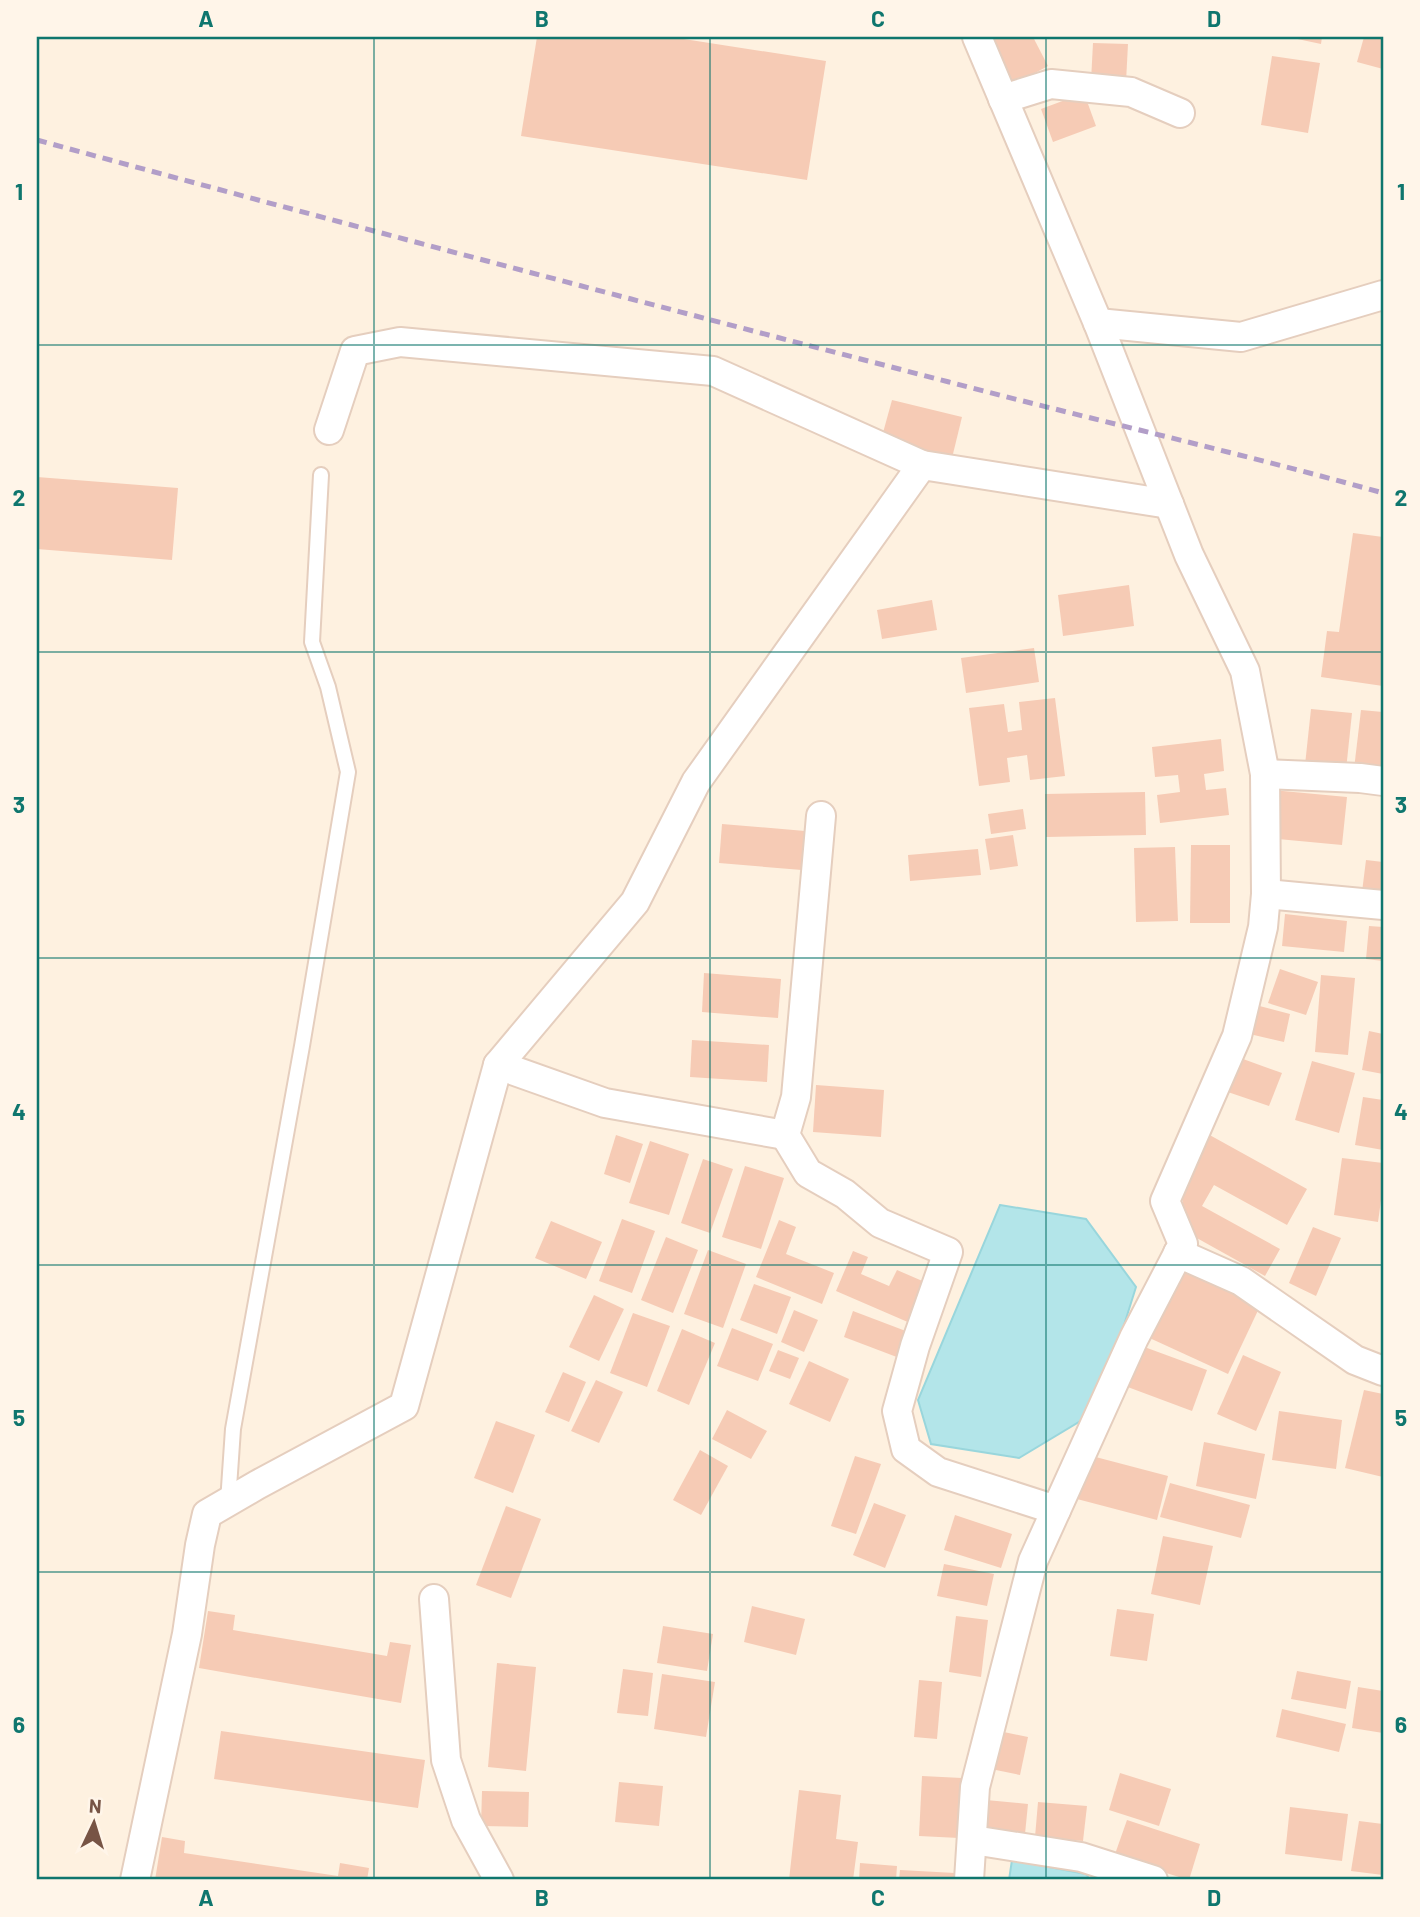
<svg xmlns="http://www.w3.org/2000/svg" width="1420" height="1917" viewBox="0 0 1420 1917" font-family="Barlow,sans-serif">
<rect width="100%" height="100%" fill="#fef1e0"/>
<g fill="#b3e5e9" stroke="#99d6dc" stroke-width="2">
<path d="M 1000,1205 L 1086,1219 L 1136,1287 L 1097,1411 L 1019,1458 L 931,1444 L 918,1400 Z"/>
<path d="M 1012,1860 L 1086,1874 L 1090,1880 L 1009,1880 Z"/>
</g>
<g fill="#f6cbb5">
<path d="M 537,37 L 671,37 L 826,61 L 807,180 L 521,136 Z"/>
<path d="M 987,37 L 1033,37 L 1048,66 L 1013,85 Z"/>
<path d="M 1288,37 L 1322,37 L 1321,44 Z"/>
<path d="M 1364,37 L 1383,37 L 1383,69 L 1357,62 Z"/>
<path d="M 1093,43 L 1128,44 L 1126,82 L 1091,81 Z"/>
<path d="M 1272,56 L 1320,63 L 1308,133 L 1261,125 Z"/>
<path d="M 1084,93 L 1096,126 L 1053,142 L 1041,109 Z"/>
<path d="M 892,400 L 962,417 L 952,458 L 881,440 Z"/>
<path d="M 37,477 L 178,488 L 172,560 L 37,549 Z"/>
<path d="M 1353,533 L 1383,537 L 1383,686 L 1321,677 L 1327,631 L 1339,632 Z"/>
<path d="M 1129,585 L 1134,626 L 1063,636 L 1058,595 Z"/>
<path d="M 932,600 L 937,630 L 882,639 L 877,610 Z"/>
<path d="M 1034,648 L 1039,682 L 966,693 L 961,658 Z"/>
<path d="M 1055,698 L 1065,776 L 1030,780 L 1027,755 L 1007,758 L 1010,782 L 979,786 L 969,708 L 1004,704 L 1008,732 L 1022,730 L 1019,702 Z"/>
<path d="M 1311,709 L 1352,713 L 1346,770 L 1305,765 Z"/>
<path d="M 1361,710 L 1383,712 L 1383,771 L 1354,769 Z"/>
<path d="M 1221,739 L 1224,771 L 1204,774 L 1206,790 L 1226,788 L 1229,815 L 1160,823 L 1157,795 L 1180,792 L 1178,775 L 1155,777 L 1152,747 Z"/>
<path d="M 1272,790 L 1347,797 L 1342,845 L 1268,838 Z"/>
<path d="M 1145,792 L 1146,835 L 1046,837 L 1045,794 Z"/>
<path d="M 1023,809 L 1026,829 L 991,834 L 988,814 Z"/>
<path d="M 722,824 L 805,831 L 802,870 L 719,863 Z"/>
<path d="M 1013,835 L 1018,866 L 990,870 L 985,839 Z"/>
<path d="M 1191,845 L 1230,845 L 1230,923 L 1190,923 Z"/>
<path d="M 1175,847 L 1178,921 L 1136,922 L 1134,848 Z"/>
<path d="M 978,849 L 981,875 L 910,881 L 908,855 Z"/>
<path d="M 1366,860 L 1383,862 L 1383,894 L 1362,892 Z"/>
<path d="M 1285,914 L 1347,921 L 1344,952 L 1282,946 Z"/>
<path d="M 1369,926 L 1383,927 L 1383,961 L 1366,959 Z"/>
<path d="M 1280,969 L 1318,982 L 1306,1015 L 1268,1003 Z"/>
<path d="M 704,973 L 781,979 L 778,1018 L 702,1012 Z"/>
<path d="M 1321,975 L 1355,978 L 1348,1055 L 1315,1052 Z"/>
<path d="M 1248,1003 L 1290,1014 L 1284,1042 L 1241,1032 Z"/>
<path d="M 1369,1031 L 1383,1034 L 1383,1074 L 1362,1070 Z"/>
<path d="M 692,1040 L 769,1045 L 767,1082 L 690,1077 Z"/>
<path d="M 1232,1055 L 1282,1073 L 1269,1106 L 1219,1089 Z"/>
<path d="M 1312,1061 L 1355,1073 L 1339,1133 L 1295,1120 Z"/>
<path d="M 816,1085 L 884,1090 L 881,1137 L 813,1132 Z"/>
<path d="M 1363,1097 L 1383,1100 L 1383,1150 L 1355,1145 Z"/>
<path d="M 1206,1133 L 1307,1189 L 1287,1225 L 1214,1185 L 1202,1206 L 1280,1249 L 1265,1276 L 1186,1232 L 1180,1178 Z"/>
<path d="M 616,1135 L 643,1144 L 630,1183 L 604,1174 Z"/>
<path d="M 650,1141 L 689,1154 L 669,1215 L 629,1203 Z"/>
<path d="M 1342,1158 L 1383,1163 L 1383,1186 L 1378,1222 L 1334,1215 Z"/>
<path d="M 703,1159 L 733,1169 L 710,1233 L 681,1223 Z"/>
<path d="M 745,1166 L 784,1178 L 761,1249 L 722,1237 Z"/>
<path d="M 622,1219 L 655,1231 L 632,1293 L 599,1281 Z"/>
<path d="M 779,1220 L 796,1227 L 786,1254 L 834,1273 L 822,1304 L 756,1277 Z"/>
<path d="M 551,1221 L 602,1242 L 586,1279 L 535,1258 Z"/>
<path d="M 1313,1227 L 1341,1238 L 1316,1296 L 1289,1283 Z"/>
<path d="M 666,1237 L 698,1250 L 673,1313 L 641,1300 Z"/>
<path d="M 708,1250 L 746,1264 L 723,1328 L 684,1314 Z"/>
<path d="M 853,1251 L 868,1257 L 861,1274 L 889,1286 L 897,1270 L 927,1283 L 910,1323 L 836,1291 Z"/>
<path d="M 1177,1263 L 1262,1302 L 1228,1374 L 1143,1335 Z"/>
<path d="M 754,1284 L 791,1297 L 777,1334 L 740,1320 Z"/>
<path d="M 594,1295 L 624,1309 L 599,1361 L 569,1347 Z"/>
<path d="M 794,1310 L 818,1320 L 804,1352 L 781,1342 Z"/>
<path d="M 853,1311 L 911,1333 L 902,1359 L 844,1337 Z"/>
<path d="M 633,1313 L 670,1326 L 647,1387 L 610,1373 Z"/>
<path d="M 732,1328 L 773,1344 L 758,1381 L 717,1366 Z"/>
<path d="M 682,1329 L 715,1343 L 689,1405 L 657,1391 Z"/>
<path d="M 1139,1345 L 1207,1370 L 1192,1411 L 1125,1386 Z"/>
<path d="M 778,1350 L 799,1358 L 790,1379 L 769,1371 Z"/>
<path d="M 1243,1355 L 1281,1372 L 1256,1431 L 1217,1414 Z"/>
<path d="M 809,1361 L 849,1379 L 830,1422 L 789,1404 Z"/>
<path d="M 563,1372 L 586,1382 L 569,1422 L 545,1412 Z"/>
<path d="M 596,1380 L 623,1392 L 599,1443 L 571,1431 Z"/>
<path d="M 1364,1390 L 1383,1394 L 1383,1477 L 1345,1468 Z"/>
<path d="M 727,1410 L 767,1431 L 751,1459 L 712,1439 Z"/>
<path d="M 1279,1411 L 1342,1420 L 1336,1469 L 1272,1460 Z"/>
<path d="M 496,1421 L 535,1435 L 513,1493 L 474,1478 Z"/>
<path d="M 1204,1442 L 1265,1454 L 1256,1499 L 1196,1486 Z"/>
<path d="M 700,1450 L 728,1466 L 701,1515 L 673,1500 Z"/>
<path d="M 1088,1455 L 1168,1476 L 1157,1520 L 1077,1499 Z"/>
<path d="M 855,1456 L 881,1464 L 856,1534 L 831,1526 Z"/>
<path d="M 1170,1483 L 1250,1505 L 1241,1538 L 1160,1517 Z"/>
<path d="M 874,1503 L 906,1515 L 885,1568 L 853,1555 Z"/>
<path d="M 506,1506 L 541,1519 L 511,1598 L 476,1585 Z"/>
<path d="M 955,1515 L 1012,1534 L 1001,1568 L 944,1550 Z"/>
<path d="M 1163,1536 L 1213,1546 L 1200,1605 L 1151,1594 Z"/>
<path d="M 944,1564 L 994,1574 L 987,1606 L 937,1596 Z"/>
<path d="M 752,1606 L 805,1619 L 796,1655 L 744,1642 Z"/>
<path d="M 1117,1609 L 1154,1614 L 1147,1661 L 1110,1656 Z"/>
<path d="M 208,1611 L 235,1615 L 233,1630 L 387,1656 L 390,1642 L 411,1645 L 401,1703 L 199,1668 Z"/>
<path d="M 956,1616 L 988,1620 L 981,1677 L 949,1672 Z"/>
<path d="M 663,1626 L 713,1634 L 707,1671 L 657,1663 Z"/>
<path d="M 497,1663 L 536,1667 L 526,1771 L 488,1767 Z"/>
<path d="M 623,1669 L 653,1673 L 648,1716 L 617,1713 Z"/>
<path d="M 1297,1671 L 1351,1681 L 1346,1709 L 1291,1699 Z"/>
<path d="M 662,1674 L 715,1682 L 706,1737 L 654,1729 Z"/>
<path d="M 919,1680 L 942,1682 L 937,1739 L 914,1737 Z"/>
<path d="M 1358,1687 L 1383,1691 L 1383,1733 L 1352,1728 Z"/>
<path d="M 1282,1709 L 1346,1724 L 1339,1752 L 1276,1737 Z"/>
<path d="M 221,1731 L 425,1760 L 418,1808 L 214,1779 Z"/>
<path d="M 999,1731 L 1028,1737 L 1020,1775 L 991,1769 Z"/>
<path d="M 1120,1773 L 1171,1789 L 1159,1826 L 1109,1810 Z"/>
<path d="M 922,1776 L 962,1778 L 959,1838 L 919,1836 Z"/>
<path d="M 619,1782 L 663,1786 L 659,1826 L 615,1822 Z"/>
<path d="M 799,1790 L 841,1795 L 836,1839 L 858,1842 L 853,1880 L 789,1880 Z"/>
<path d="M 482,1791 L 529,1792 L 528,1827 L 481,1826 Z"/>
<path d="M 986,1800 L 1028,1804 L 1025,1834 L 983,1830 Z"/>
<path d="M 1038,1802 L 1087,1806 L 1083,1841 L 1035,1837 Z"/>
<path d="M 1290,1807 L 1348,1814 L 1342,1861 L 1285,1854 Z"/>
<path d="M 1127,1820 L 1200,1844 L 1189,1880 L 1114,1857 Z"/>
<path d="M 1359,1821 L 1383,1824 L 1383,1875 L 1351,1871 Z"/>
<path d="M 162,1837 L 185,1841 L 184,1853 L 338,1876 L 340,1863 L 369,1868 L 367,1880 L 155,1880 Z"/>
<path d="M 860,1863 L 897,1866 L 896,1880 L 859,1880 Z"/>
<path d="M 900,1870 L 955,1873 L 955,1880 L 899,1880 Z"/>
</g>
<g fill="none" stroke-linecap="round" stroke-linejoin="round">
<g stroke="#e5cebe" stroke-width="18">
<path id="service" d="M 228,1502 L 233,1429 L 302,1046 L 348,772 L 328,687 L 312,642 L 321,475"/>
</g>
<g stroke="#e5cebe" stroke-width="32">
<g id="minor">
<path d="M 1003,99 L 1051,84 L 1131,92 L 1180,113"/>
<path d="M 1098,323 L 1241,337 L 1383,295"/>
<path d="M 329,430 L 355,351 L 400,342 L 713,371 L 922,465"/>
<path d="M 1265,774 L 1360,778 L 1383,781"/>
<path d="M 821,816 L 796,1097 L 785,1135 L 808,1173 L 845,1194 L 880,1223 L 948,1252 L 915,1346 L 897,1411 L 906,1449 L 938,1472 L 1056,1510"/>
<path d="M 1266,894 L 1383,905"/>
<path d="M 498,1065 L 605,1103 L 785,1135"/>
<path d="M 1178,1253 L 1241,1281 L 1355,1360 L 1383,1371"/>
<path d="M 434,1599 L 446,1760 L 466,1820 L 499,1880"/>
<path d="M 973,1840 L 1081,1857 L 1153,1880"/>
<path d="M 135,1880 L 187,1634 L 200,1545 L 207,1514 L 257,1485 L 404,1406 L 498,1065 L 635,902 L 696,782 L 922,465 L 1169,504"/>
<path d="M 969,1880 L 975,1787 L 1033,1561 L 1134,1338 L 1183,1244 L 1165,1201 L 1237,1036 L 1263,927 L 1266,894 L 1265,774 L 1245,671 L 1189,555 L 1098,323 L 977,37"/>
</g>
</g>
<use href="#service" stroke="#fff" stroke-width="14"/>
<use href="#minor" stroke="#fff" stroke-width="28"/>
<path stroke="#b29ec8" stroke-width="5" stroke-dasharray="10 7" stroke-linecap="butt" d="M 37,140 C 340,223 645,303 949,382 C 1094,420 1240,453 1383,493"/>
</g>
<path fill="none" stroke="#0f766e" stroke-width="2" stroke-opacity="0.55" d="M 374,37 L 374,1880M 710,37 L 710,1880M 1046,37 L 1046,1880M 37,345 L 1383,345M 37,652 L 1383,652M 37,958 L 1383,958M 37,1265 L 1383,1265M 37,1572 L 1383,1572"/>
<rect width="1420" height="1917" fill="none" stroke="#fff5e9" stroke-width="77"/>
<g transform="translate(94 1823) rotate(4)" stroke="#fff5e9" stroke-width="5" paint-order="stroke">
<path d="M0-5L12 26L0 18L-12 26Z" fill="#775445"/>
<text y="-10" font-size="19" font-weight="bold" text-anchor="middle" fill="#775445">N</text>
</g>
<rect x="38" y="38" width="1344" height="1840" fill="none" stroke="#0f766e" stroke-width="2.5"/>
<g font-size="23" text-anchor="middle" font-weight="bold" fill="#0f766e">
<text x="206" y="27">A</text>
<text x="542" y="27">B</text>
<text x="878" y="27">C</text>
<text x="1214" y="27">D</text>
<text x="19" y="200">1</text>
<text x="1401" y="200">1</text>
<text x="19" y="506">2</text>
<text x="1401" y="506">2</text>
<text x="19" y="813">3</text>
<text x="1401" y="813">3</text>
<text x="19" y="1120">4</text>
<text x="1401" y="1120">4</text>
<text x="19" y="1426">5</text>
<text x="1401" y="1426">5</text>
<text x="19" y="1733">6</text>
<text x="1401" y="1733">6</text>
<text x="206" y="1906">A</text>
<text x="542" y="1906">B</text>
<text x="878" y="1906">C</text>
<text x="1214" y="1906">D</text>
</g>
</svg>
